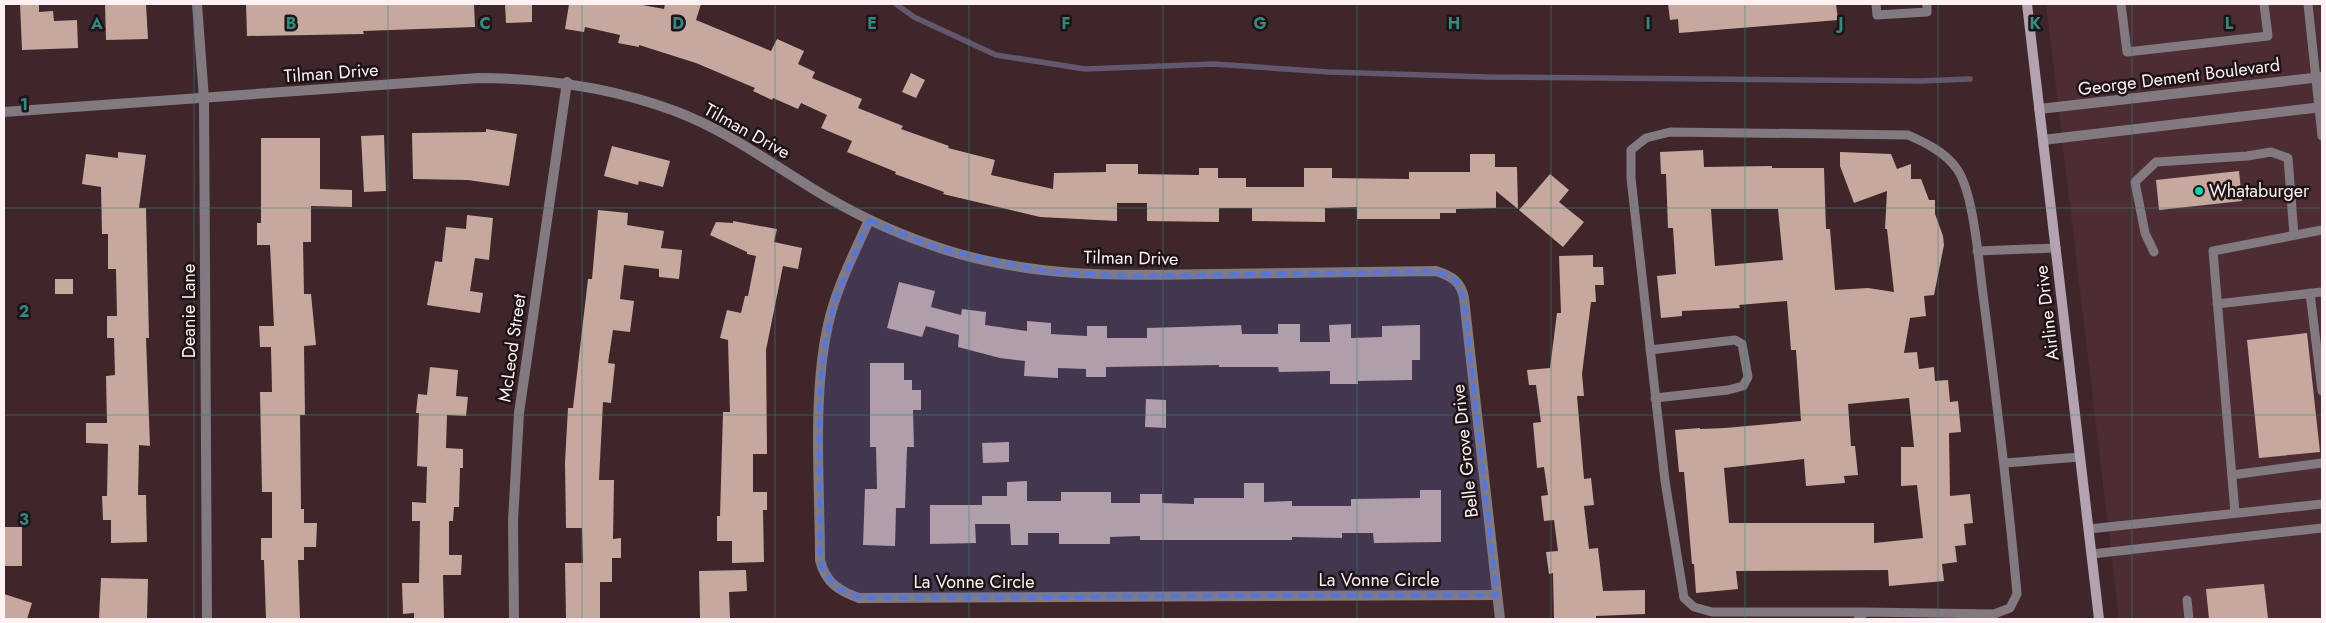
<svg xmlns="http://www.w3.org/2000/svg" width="2326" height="623" viewBox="0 0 2326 623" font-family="Jost,sans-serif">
<rect width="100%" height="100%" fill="#3f262b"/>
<path fill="#4d2c34" d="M 2046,4 L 2322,4 L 2322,619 L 2119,619 Z"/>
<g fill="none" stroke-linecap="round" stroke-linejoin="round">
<path stroke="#63576e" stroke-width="5.5" d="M 896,4 L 914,17 L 996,55 L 1085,69 L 1214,64 L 1329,72 L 1487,77 L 1920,81 L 1970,79"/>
</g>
<g fill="#c7a89e" fill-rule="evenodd">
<path d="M 20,4 L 39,4 L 39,12 L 53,11 L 54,21 L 77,20 L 78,48 L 22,50 Z"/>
<path d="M 105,4 L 146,4 L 148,39 L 106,40 Z"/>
<path d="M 246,4 L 474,4 L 475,27 L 363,31 L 364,34 L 247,36 Z"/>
<path d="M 505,4 L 532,4 L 532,22 L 506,23 Z"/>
<path d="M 569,4 L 637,4 L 664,9 L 665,4 L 701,4 L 696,20 L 771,51 L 777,39 L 804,51 L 798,64 L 815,72 L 812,78 L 862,99 L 858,108 L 903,126 L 901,129 L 949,146 L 948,148 L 995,160 L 991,175 L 1053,189 L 1054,173 L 1106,172 L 1106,164 L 1138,164 L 1138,174 L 1199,175 L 1199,168 L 1218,168 L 1218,178 L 1246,178 L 1246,187 L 1304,187 L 1304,168 L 1332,168 L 1332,178 L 1409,179 L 1409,172 L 1470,172 L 1470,154 L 1495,154 L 1495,167 L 1517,167 L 1518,209 L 1496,191 L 1496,208 L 1456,209 L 1456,213 L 1440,213 L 1440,219 L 1357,219 L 1357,207 L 1325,208 L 1325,222 L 1252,221 L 1252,208 L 1219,208 L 1219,222 L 1147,221 L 1147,203 L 1117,203 L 1117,221 L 1040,217 L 943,194 L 944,192 L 895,174 L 896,172 L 847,152 L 852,141 L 821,128 L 827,115 L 801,103 L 798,109 L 773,98 L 772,100 L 753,91 L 755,88 L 696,63 L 639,45 L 639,47 L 618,43 L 620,35 L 585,27 L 584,32 L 565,29 Z"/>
<path d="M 1668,4 L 1836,4 L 1838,20 L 1679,33 L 1678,19 L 1670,20 Z"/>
<path d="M 911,73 L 925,80 L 916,98 L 902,92 Z"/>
<path d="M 486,129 L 517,134 L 509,186 L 468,180 L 413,179 L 412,133 L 486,132 Z"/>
<path d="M 384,135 L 386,191 L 364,192 L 361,136 Z"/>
<path d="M 261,138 L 320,138 L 320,189 L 352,190 L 352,207 L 311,206 L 311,242 L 303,242 L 304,294 L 311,294 L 316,345 L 304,346 L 305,415 L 300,415 L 301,509 L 304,509 L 304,523 L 317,523 L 316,547 L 304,547 L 304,560 L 298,560 L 300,619 L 266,619 L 264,560 L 261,560 L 261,538 L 272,538 L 272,492 L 262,492 L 260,392 L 272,392 L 271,347 L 260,347 L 259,326 L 274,326 L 270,245 L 257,245 L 257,223 L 261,223 Z"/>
<path d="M 612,146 L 670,161 L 663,187 L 639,181 L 638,185 L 604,176 Z"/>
<path d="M 1703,150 L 1704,167 L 1772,166 L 1772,168 L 1824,168 L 1826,229 L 1830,229 L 1835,290 L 1868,288 L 1894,292 L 1887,229 L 1885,229 L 1887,191 L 1854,203 L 1840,166 L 1840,152 L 1891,154 L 1897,169 L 1911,164 L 1911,179 L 1921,179 L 1929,200 L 1935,200 L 1935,214 L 1943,236 L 1944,245 L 1934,295 L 1924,296 L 1926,316 L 1910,318 L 1904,353 L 1917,352 L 1919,369 L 1934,367 L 1935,381 L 1948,380 L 1950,402 L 1958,401 L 1961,432 L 1949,433 L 1950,496 L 1970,494 L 1973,523 L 1964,524 L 1966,545 L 1955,546 L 1957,562 L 1942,564 L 1944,581 L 1889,586 L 1888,570 L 1736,571 L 1738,589 L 1696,593 L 1694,564 L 1692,564 L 1684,472 L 1679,472 L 1675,430 L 1700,428 L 1700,429 L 1725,428 L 1801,421 L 1796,350 L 1791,350 L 1787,301 L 1739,305 L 1740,308 L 1682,311 L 1682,316 L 1661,318 L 1657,276 L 1676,274 L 1673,228 L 1668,228 L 1666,174 L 1661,174 L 1660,152 ZM 1711,209 L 1778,209 L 1783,260 L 1715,266 ZM 1909,398 L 1914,447 L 1901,447 L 1901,486 L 1917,485 L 1923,538 L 1874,543 L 1874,523 L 1729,523 L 1724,468 L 1804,459 L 1806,486 L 1845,483 L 1844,476 L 1858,475 L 1855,446 L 1851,446 L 1848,404 Z"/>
<path d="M 118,152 L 146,155 L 139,208 L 146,208 L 149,338 L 146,338 L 150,446 L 139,445 L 138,495 L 146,495 L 147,542 L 111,543 L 111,520 L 103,520 L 102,496 L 107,496 L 108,444 L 86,443 L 86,423 L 107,423 L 106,376 L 115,375 L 114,338 L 107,338 L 107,316 L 117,316 L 116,269 L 108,269 L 108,234 L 102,234 L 101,187 L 82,184 L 86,154 L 118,158 Z"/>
<path d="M 2239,171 L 2242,201 L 2159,210 L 2156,180 Z"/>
<path d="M 1550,174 L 1569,190 L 1559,202 L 1584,222 L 1563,247 L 1519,210 Z"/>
<path d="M 598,210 L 628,213 L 627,225 L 664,231 L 661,248 L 682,250 L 679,279 L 659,277 L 659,269 L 624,265 L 620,299 L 634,301 L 630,332 L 613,330 L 608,363 L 615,364 L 611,403 L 603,402 L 599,480 L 614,480 L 613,539 L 621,538 L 621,558 L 612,558 L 612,582 L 600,582 L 600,619 L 566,619 L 565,563 L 583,563 L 582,528 L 566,528 L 565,462 L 568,408 L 573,408 L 588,279 L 592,279 Z"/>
<path d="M 467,215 L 493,218 L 489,260 L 475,258 L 470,291 L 483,293 L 480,313 L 427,305 L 435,261 L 442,262 L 446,227 L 466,229 Z"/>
<path d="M 733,221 L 777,229 L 774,242 L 802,248 L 798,269 L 783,266 L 766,350 L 767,454 L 753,454 L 753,492 L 767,492 L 767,510 L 763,510 L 764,562 L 732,563 L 732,541 L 717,541 L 717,516 L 720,516 L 723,412 L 730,412 L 728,340 L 720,338 L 727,310 L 741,313 L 745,296 L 748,296 L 756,256 L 747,254 L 747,252 L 710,235 L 716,222 L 733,223 Z"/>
<path d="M 1593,255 L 1593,267 L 1603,267 L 1604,285 L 1595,285 L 1596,302 L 1591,302 L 1582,374 L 1584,396 L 1577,396 L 1584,479 L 1591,478 L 1594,505 L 1584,506 L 1589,549 L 1598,548 L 1603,591 L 1645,590 L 1645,614 L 1596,616 L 1596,619 L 1554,619 L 1553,573 L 1549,574 L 1546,552 L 1558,551 L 1554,520 L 1544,521 L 1541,496 L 1548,495 L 1544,467 L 1537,468 L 1533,423 L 1541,422 L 1536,385 L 1529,385 L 1527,370 L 1550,368 L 1557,313 L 1561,313 L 1559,256 Z"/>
<rect x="55" y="279" width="18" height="15"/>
<path d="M 899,282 L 935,291 L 931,307 L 961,315 L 962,309 L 986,312 L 985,325 L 1027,331 L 1027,321 L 1051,323 L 1051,334 L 1087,336 L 1087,326 L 1107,326 L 1107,338 L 1147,338 L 1147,328 L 1241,325 L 1242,334 L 1278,334 L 1278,324 L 1300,324 L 1300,342 L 1330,342 L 1329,325 L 1351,324 L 1351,338 L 1382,337 L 1382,326 L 1420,325 L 1420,360 L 1412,360 L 1412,380 L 1358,381 L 1358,384 L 1330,384 L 1330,371 L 1279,372 L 1278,367 L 1219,367 L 1219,365 L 1106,367 L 1106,377 L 1086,377 L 1086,369 L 1058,368 L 1058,378 L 1024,376 L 1025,361 L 1000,358 L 958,347 L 959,335 L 926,326 L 922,337 L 887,328 Z"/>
<path d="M 2307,333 L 2320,452 L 2259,458 L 2247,340 Z"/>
<path d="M 870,363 L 904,363 L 904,380 L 912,380 L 912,390 L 921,390 L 921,410 L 913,410 L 914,447 L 907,447 L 905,508 L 896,508 L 895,546 L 863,545 L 865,489 L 877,489 L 876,447 L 870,447 Z"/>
<path d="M 430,367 L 458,370 L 456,396 L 468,397 L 466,416 L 447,415 L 446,448 L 463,449 L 463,468 L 460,468 L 459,507 L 454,507 L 453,521 L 449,521 L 449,555 L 462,555 L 461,575 L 443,575 L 444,619 L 414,619 L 414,613 L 403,614 L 402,583 L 419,583 L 420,521 L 412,521 L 412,502 L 426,503 L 427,467 L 417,466 L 419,413 L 416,413 L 418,394 L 427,395 Z"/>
<path d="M 1146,399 L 1166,400 L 1166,428 L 1145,427 Z"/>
<path d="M 1009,442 L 1009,462 L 983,463 L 982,443 Z"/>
<path d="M 1027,481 L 1027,501 L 1061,501 L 1061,492 L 1111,492 L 1111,503 L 1140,503 L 1140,494 L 1162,494 L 1162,503 L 1194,504 L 1194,498 L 1244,498 L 1244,483 L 1264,483 L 1264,502 L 1292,501 L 1292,506 L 1351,506 L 1351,499 L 1420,498 L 1420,490 L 1441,490 L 1441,542 L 1374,543 L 1373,533 L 1342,533 L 1342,538 L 1292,537 L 1292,540 L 1140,540 L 1140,536 L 1110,537 L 1110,544 L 1059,544 L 1059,533 L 1028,533 L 1028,545 L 1011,545 L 1010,524 L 975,524 L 976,543 L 930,544 L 930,505 L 982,505 L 982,496 L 1007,496 L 1007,482 Z"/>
<rect x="4" y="527" width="18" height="39"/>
<path d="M 746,570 L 747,591 L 729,592 L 730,618 L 700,619 L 699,571 Z"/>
<path d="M 101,578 L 148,579 L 147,619 L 99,619 Z"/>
<path d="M 2264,584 L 2268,618 L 2209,619 L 2206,589 Z"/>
<path d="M 4,594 L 32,603 L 27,619 L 4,619 Z"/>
</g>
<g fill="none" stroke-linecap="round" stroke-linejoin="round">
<g stroke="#837981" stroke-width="9">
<path d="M 1876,4 L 1877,15 L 1927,12 L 1927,4"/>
<path d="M 2121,4 L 2127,52 L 2268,36 L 2264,4"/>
<path d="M 2308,4 L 2322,136"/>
<path d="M 1977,251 L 2056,248"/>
<path d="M 2154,252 L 2145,233 L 2135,182 L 2156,162 L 2247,156 L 2271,152 L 2288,158 L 2294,235"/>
<path d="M 2310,293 L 2322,391"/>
<path d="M 2217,304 L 2322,292"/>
<path d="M 1650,350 L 1735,340 L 1742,344 L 1748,377 L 1743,386 L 1728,390 L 1655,398"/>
<path d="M 2005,463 L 2080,457"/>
<path d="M 2232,475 L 2322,463"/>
<path d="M 2235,513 L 2213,251 L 2322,230"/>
<path d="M 2089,529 L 2322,504"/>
<path d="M 2092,554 L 2322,528"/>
<path d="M 2187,600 L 2189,619"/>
<path d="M 1858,619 L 1865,612 L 1994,614 L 2010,608 L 2017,594 C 2008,494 1996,395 1983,295 C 1979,265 1974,193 1957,169 C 1945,152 1926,143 1908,135 L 1670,132 L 1646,138 L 1631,150 L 1631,178 L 1665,481 L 1684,598 L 1694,607 L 1712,612 L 1865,612"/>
</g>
<g stroke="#837981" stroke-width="10">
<path d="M 197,4 L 204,99 L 207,619"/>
<path d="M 2039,109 L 2322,77"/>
<path d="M 4,112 L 478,78 C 546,78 611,87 675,111 C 723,129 766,160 810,187 C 850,212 892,232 937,247 C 1027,278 1121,276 1215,274 C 1288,273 1362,272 1436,271 C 1451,276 1461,281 1464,298 L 1500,619"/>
<path d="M 2043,140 L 2322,107"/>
<path d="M 869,220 C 854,254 836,288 828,325 C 812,396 820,487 820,560 C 825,582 839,591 859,598 L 1497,595"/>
<path d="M 514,619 L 513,521 L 519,413 L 567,82"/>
</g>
<path stroke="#b3a3b0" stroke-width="10" d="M 2027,4 L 2099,619"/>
</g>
<path fill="#5576df" fill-opacity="0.2" stroke="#5576df" stroke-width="4" stroke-dasharray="10 6" stroke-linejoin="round" d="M 869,220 L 938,248 L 1045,271 L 1130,276 L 1436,271 L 1448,275 L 1457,281 L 1464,298 L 1497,595 L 859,598 L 838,589 L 823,572 L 820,560 L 819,407 L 823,352 L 834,301 Z"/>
<path fill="none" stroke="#338882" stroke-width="1" stroke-opacity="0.55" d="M 194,4 L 194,619M 388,4 L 388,619M 582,4 L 582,619M 775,4 L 775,619M 969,4 L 969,619M 1163,4 L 1163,619M 1357,4 L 1357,619M 1551,4 L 1551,619M 1745,4 L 1745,619M 1938,4 L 1938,619M 2132,4 L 2132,619M 4,208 L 2322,208M 4,415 L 2322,415"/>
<circle fill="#03d5b6" stroke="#1e1315" stroke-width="2" cx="2199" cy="191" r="5"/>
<g text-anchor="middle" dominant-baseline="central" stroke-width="5" stroke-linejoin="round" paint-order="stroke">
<g font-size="18" fill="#fef0f3" stroke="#1e1315">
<text transform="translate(331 73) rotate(-4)">Tilman Drive</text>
<text transform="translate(2179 77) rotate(-7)">George Dement Boulevard</text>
<text transform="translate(747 131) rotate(29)">Tilman Drive</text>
<text transform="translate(1131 258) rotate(1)">Tilman Drive</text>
<text transform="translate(189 311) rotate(-90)">Deanie Lane</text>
<text transform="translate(2047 313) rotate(-97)">Airline Drive</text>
<text transform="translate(512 348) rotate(-82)">McLeod Street</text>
<text transform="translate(1465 451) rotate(-96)">Belle Grove Drive</text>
<text x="1379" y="580">La Vonne Circle</text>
<text x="974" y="582">La Vonne Circle</text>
</g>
<g font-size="18" fill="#fef0f3" stroke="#1e1315" text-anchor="start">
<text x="2209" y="191">Whataburger</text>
</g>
</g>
<g font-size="16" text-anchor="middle" font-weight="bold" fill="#338882" stroke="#1e1315" stroke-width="5" stroke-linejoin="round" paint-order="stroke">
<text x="97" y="29">A</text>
<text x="291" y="29">B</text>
<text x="485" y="29">C</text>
<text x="678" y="29">D</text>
<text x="872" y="29">E</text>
<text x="1066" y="29">F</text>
<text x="1260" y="29">G</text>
<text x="1454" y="29">H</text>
<text x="1648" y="29">I</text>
<text x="1841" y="29">J</text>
<text x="2035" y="29">K</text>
<text x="2229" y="29">L</text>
<text x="24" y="110">1</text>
<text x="24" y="317">2</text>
<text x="24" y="525">3</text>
</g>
<rect width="2326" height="623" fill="none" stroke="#fef0f3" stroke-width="10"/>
</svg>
